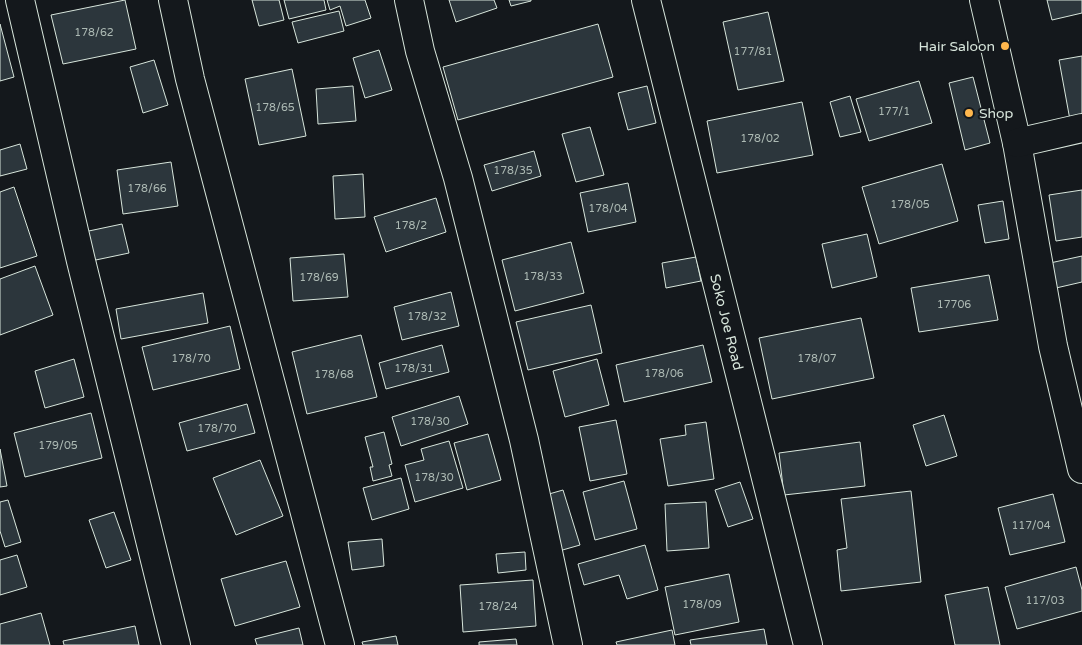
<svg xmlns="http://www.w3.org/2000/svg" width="1082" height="645" viewBox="0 0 1082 645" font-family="'Varela Round',sans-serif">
<rect width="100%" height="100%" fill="#14181c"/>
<g fill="#2c363c" stroke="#d8e6dc">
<path d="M 125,0 L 136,49 L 63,64 L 51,15 Z"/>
<path d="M 252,0 L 279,0 L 284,20 L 259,26 Z"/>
<path d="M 284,0 L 324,0 L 326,10 L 289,19 Z"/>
<path d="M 327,0 L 365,0 L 371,18 L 346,26 L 340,6 L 330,10 Z"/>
<path d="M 449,0 L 494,0 L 497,8 L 456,22 Z"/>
<path d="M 509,0 L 531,0 L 531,1 L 511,6 Z"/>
<path d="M 1047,0 L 1082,0 L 1082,13 L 1052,20 Z"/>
<path d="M 339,11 L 344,31 L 298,43 L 292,22 Z"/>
<path d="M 768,12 L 784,81 L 738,90 L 723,22 Z"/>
<path d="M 0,24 L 14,77 L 0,81 Z"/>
<path d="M 598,24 L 613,77 L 458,120 L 443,67 Z"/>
<path d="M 379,50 L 392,90 L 365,98 L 353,58 Z"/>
<path d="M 1082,56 L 1082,117 L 1070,120 L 1059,60 Z"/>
<path d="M 154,60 L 168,105 L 143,113 L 130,67 Z"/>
<path d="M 292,69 L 306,136 L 259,145 L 245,79 Z"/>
<path d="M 973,77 L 990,143 L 965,150 L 949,83 Z"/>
<path d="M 919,81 L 932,123 L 869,141 L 856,99 Z"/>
<path d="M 353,86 L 356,121 L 318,124 L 316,89 Z"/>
<path d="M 647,86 L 656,123 L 628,130 L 618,93 Z"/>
<path d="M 850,96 L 861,132 L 840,137 L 830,102 Z"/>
<path d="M 802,102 L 813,155 L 717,173 L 707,121 Z"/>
<path d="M 590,127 L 604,175 L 576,182 L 562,134 Z"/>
<path d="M 20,144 L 27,169 L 0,176 L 0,150 Z"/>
<path d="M 534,151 L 541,176 L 492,191 L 484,165 Z"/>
<path d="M 171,162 L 178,206 L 123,214 L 117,170 Z"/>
<path d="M 942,164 L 958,221 L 879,244 L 862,187 Z"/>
<path d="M 363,174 L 365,217 L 335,219 L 333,176 Z"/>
<path d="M 628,183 L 636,222 L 588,232 L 580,193 Z"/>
<path d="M 14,187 L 37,256 L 0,268 L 0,192 Z"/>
<path d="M 1082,190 L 1082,237 L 1056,241 L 1049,195 Z"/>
<path d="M 436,198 L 446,232 L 386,252 L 374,217 Z"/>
<path d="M 1003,201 L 1009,239 L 985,243 L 978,205 Z"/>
<path d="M 122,224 L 129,253 L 91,261 L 84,232 Z"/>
<path d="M 867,234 L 877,277 L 832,288 L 822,244 Z"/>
<path d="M 571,242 L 584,293 L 515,311 L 502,260 Z"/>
<path d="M 344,254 L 348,297 L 293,301 L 290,258 Z"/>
<path d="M 1082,256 L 1082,282 L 1056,288 L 1050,263 Z"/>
<path d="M 696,257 L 701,281 L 666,288 L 662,263 Z"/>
<path d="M 35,266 L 53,315 L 0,335 L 0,279 Z"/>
<path d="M 989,275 L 998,320 L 919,332 L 911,288 Z"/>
<path d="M 451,292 L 459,326 L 402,340 L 394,307 Z"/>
<path d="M 203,293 L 208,323 L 121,339 L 116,309 Z"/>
<path d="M 591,305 L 602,353 L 528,370 L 516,322 Z"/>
<path d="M 861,318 L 874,378 L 772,399 L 759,338 Z"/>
<path d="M 230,326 L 240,369 L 153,390 L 142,347 Z"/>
<path d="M 361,335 L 377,397 L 307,414 L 292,352 Z"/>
<path d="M 442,345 L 449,372 L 386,389 L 379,363 Z"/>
<path d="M 703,345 L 712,382 L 624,402 L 616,365 Z"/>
<path d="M 74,359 L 84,397 L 45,408 L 35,371 Z"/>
<path d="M 597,359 L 609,405 L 565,417 L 553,371 Z"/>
<path d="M 459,396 L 468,424 L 401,446 L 392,417 Z"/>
<path d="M 247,404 L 255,433 L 187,451 L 179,423 Z"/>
<path d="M 91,413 L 102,458 L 25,477 L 14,433 Z"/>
<path d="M 944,415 L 957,456 L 926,466 L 913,425 Z"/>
<path d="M 616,420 L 627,474 L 590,481 L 579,427 Z"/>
<path d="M 706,422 L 714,479 L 668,486 L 660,439 L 686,435 L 685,425 Z"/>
<path d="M 384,432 L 392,464 L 389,465 L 392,476 L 373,481 L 370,467 L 373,467 L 365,437 Z"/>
<path d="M 488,434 L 501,480 L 467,490 L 454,443 Z"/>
<path d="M 449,441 L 463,488 L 415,502 L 405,465 L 424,460 L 421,449 Z"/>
<path d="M 860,442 L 865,486 L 784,495 L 779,453 Z"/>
<path d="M 0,449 L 7,486 L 0,487 Z"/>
<path d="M 260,460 L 283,516 L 236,535 L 213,478 Z"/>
<path d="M 401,478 L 409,509 L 372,520 L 363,488 Z"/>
<path d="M 624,481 L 637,529 L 595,540 L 583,492 Z"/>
<path d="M 740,482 L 753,519 L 728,527 L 715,490 Z"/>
<path d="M 563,490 L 580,545 L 559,551 L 542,496 Z"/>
<path d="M 911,491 L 921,582 L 841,591 L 837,550 L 847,548 L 841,499 Z"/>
<path d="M 1053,494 L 1065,542 L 1010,555 L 998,508 Z"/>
<path d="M 8,500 L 21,542 L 5,547 L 0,531 L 0,502 Z"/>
<path d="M 706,502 L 709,548 L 667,551 L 665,504 Z"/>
<path d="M 114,512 L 131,560 L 106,568 L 89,520 Z"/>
<path d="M 382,539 L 384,566 L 352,570 L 348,542 Z"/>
<path d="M 645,545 L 658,590 L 627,599 L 619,575 L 584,585 L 578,564 Z"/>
<path d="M 525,552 L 526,570 L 498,573 L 496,554 Z"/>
<path d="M 17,555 L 27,587 L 0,595 L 0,560 Z"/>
<path d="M 286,561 L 300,607 L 235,626 L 221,579 Z"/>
<path d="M 1076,567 L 1082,590 L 1082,611 L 1017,629 L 1005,587 Z"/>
<path d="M 729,574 L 739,622 L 675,635 L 665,587 Z"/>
<path d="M 533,580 L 536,626 L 463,632 L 460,585 Z"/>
<path d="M 988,587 L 1000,645 L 955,645 L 945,595 Z"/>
<path d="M 41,613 L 50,645 L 0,645 L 0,624 Z"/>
<path d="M 135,626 L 139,645 L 64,645 L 63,641 Z"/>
<path d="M 299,628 L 303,645 L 257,645 L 255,639 Z"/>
<path d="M 764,629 L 767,645 L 691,645 L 690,640 Z"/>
<path d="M 672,630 L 675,645 L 617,645 L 616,642 Z"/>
<path d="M 396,636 L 398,645 L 363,645 L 362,642 Z"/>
<path d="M 516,639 L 517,645 L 479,645 L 479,642 Z"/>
</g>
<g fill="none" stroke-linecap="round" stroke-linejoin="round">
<g stroke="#d8e6dc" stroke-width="30">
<g id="minor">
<path d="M 20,0 L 81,261 L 176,645"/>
<path d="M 173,0 L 190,79 L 340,645"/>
<path d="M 409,0 L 420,51 L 458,178 L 524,440 L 568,645"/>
<path id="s1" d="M 646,0 L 808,645"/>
<path d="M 984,0 L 1017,143 L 1053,346 L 1082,469"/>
<path d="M 1017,143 L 1082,128"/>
</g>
</g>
<use href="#minor" stroke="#14181c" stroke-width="28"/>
</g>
<g fill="#ffb74d" stroke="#14181c" stroke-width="2">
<circle cx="1005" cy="46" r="5"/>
<circle cx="969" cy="113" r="5"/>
</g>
<g text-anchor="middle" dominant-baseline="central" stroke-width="4" stroke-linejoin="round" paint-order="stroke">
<g font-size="11" fill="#adbab4">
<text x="94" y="32">178/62</text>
<text x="753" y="51">177/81</text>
<text x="275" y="107">178/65</text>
<text x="894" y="111">177/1</text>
<text x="760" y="138">178/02</text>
<text x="513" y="170">178/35</text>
<text x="147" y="188">178/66</text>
<text x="910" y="204">178/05</text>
<text x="608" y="208">178/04</text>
<text x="411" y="225">178/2</text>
<text x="543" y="276">178/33</text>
<text x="319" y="277">178/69</text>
<text x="954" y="304">17706</text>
<text x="427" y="316">178/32</text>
<text x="191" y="358">178/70</text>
<text x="817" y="358">178/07</text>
<text x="414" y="368">178/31</text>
<text x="664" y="373">178/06</text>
<text x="334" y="374">178/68</text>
<text x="430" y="421">178/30</text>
<text x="217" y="428">178/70</text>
<text x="58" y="445">179/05</text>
<text x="434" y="477">178/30</text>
<text x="1031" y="525">117/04</text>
<text x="1045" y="600">117/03</text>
<text x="702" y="604">178/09</text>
<text x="498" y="606">178/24</text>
</g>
<g font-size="14" fill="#d8e6dc" stroke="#14181c" text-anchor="end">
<text x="995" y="46">Hair Saloon</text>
<text x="979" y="113" text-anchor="start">Shop</text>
</g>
<g font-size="14" fill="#d8e6dc" stroke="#14181c">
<text stroke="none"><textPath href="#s1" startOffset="332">Soko Joe Road</textPath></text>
</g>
</g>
</svg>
